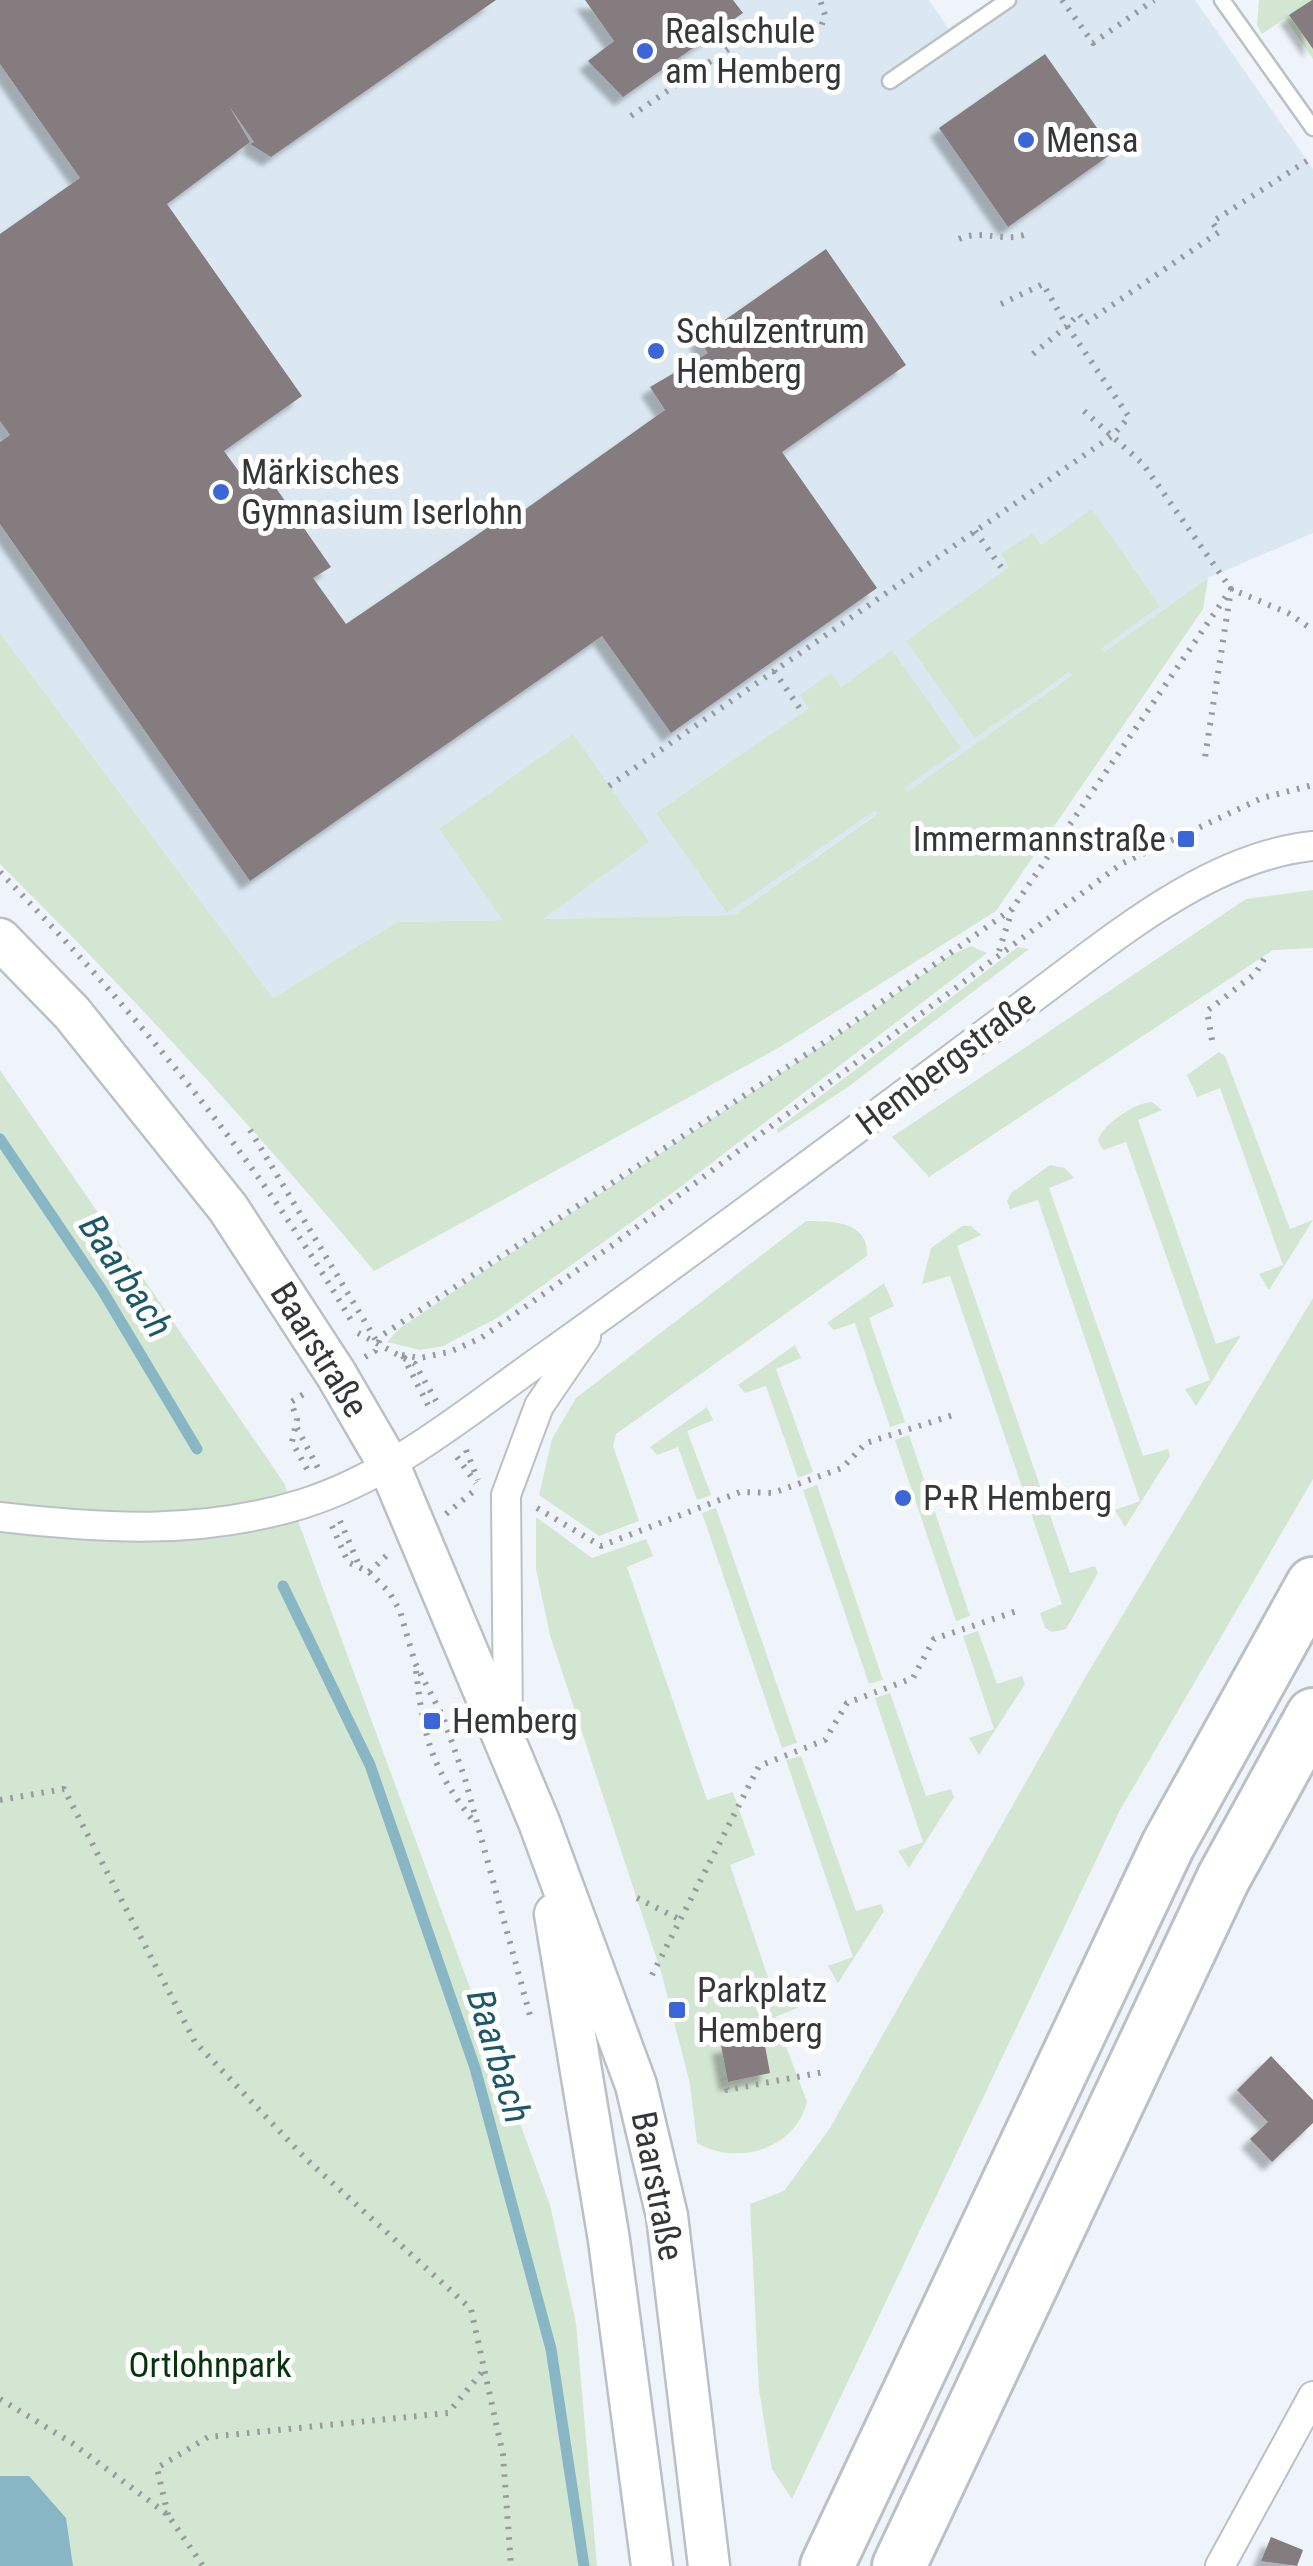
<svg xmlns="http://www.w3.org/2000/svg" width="1313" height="2566" viewBox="0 0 1313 2566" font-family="'Roboto Condensed',sans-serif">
<defs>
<filter id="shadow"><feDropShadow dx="-9" dy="9" stdDeviation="2.5" flood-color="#0004"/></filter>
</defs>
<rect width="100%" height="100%" fill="#eef4fa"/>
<path fill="#dbe8f2" d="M 0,0 L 929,0 L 948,28 L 993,0 L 1195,0 L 1313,169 L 1313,533 L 1208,578 L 734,915 L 397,922 L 273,998 L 0,633 Z"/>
<g fill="#d3e6d2">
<path d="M 1259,0 L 1312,0 L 1290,16 L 1313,49 L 1313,59 L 1285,18 L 1262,34 L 1257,25 Z"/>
<path d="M 1092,509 L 1160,606 L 1102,648 L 1104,652 L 1208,578 L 1203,609 L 996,911 L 780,1047 L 374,1271 C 255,1129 132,995 0,864 L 0,633 L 273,998 L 397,922 L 503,920 L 439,829 L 573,734 L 649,842 L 543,919 L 734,915 L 877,814 L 875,810 L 727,913 L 656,813 L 809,708 L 800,695 L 831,673 L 841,687 L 892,650 L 961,748 L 904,788 L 907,792 L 1072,675 L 1069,672 L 975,738 L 906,641 L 1009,567 L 1001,554 L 1032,533 L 1041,545 Z"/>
<path d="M 1313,890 L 1313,948 L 1273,950 L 929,1177 L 892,1137 L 1246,899 Z"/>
<path d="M 971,946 L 987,953 L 675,1191 L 497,1318 L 443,1346 L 420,1350 L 387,1342 L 399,1329 L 481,1273 L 850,1027 L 949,956 Z"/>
<path d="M 1018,947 L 1029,949 L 848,1087 L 778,1133 L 777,1129 Z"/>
<path d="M 1219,1052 L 1225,1056 L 1290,1229 L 1313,1220 L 1269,1290 L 1259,1274 L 1283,1265 L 1220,1088 L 1197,1097 L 1187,1075 Z"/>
<path d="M 0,1070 L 284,1483 L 550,2205 L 576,2323 L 597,2566 L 0,2566 Z"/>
<path d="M 1152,1102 L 1162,1110 L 1138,1120 L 1216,1344 L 1241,1335 L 1196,1406 L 1185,1389 L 1210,1380 L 1126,1142 L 1103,1150 L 1098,1141 C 1101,1125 1136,1102 1152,1102 Z"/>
<path d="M 1050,1165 L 1065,1168 L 1074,1178 L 1049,1188 L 1143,1456 L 1168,1449 L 1170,1456 L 1125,1527 L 1115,1510 L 1140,1501 L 1038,1200 L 1010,1209 L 1007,1201 L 1011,1193 Z"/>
<path d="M 806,1221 C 832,1221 869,1221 867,1256 L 616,1434 L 613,1446 L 639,1521 L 599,1536 L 539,1495 L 552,1439 L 576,1398 Z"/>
<path d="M 962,1226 L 971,1226 L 981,1235 L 957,1246 L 1070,1573 L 1095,1566 L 1098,1573 L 1066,1629 L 1052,1632 L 1045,1628 L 1040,1613 L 1062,1604 L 950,1276 L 922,1284 L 931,1248 Z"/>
<path d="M 884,1283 L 894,1306 L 869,1318 L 905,1422 L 890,1427 L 855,1323 L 834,1330 L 827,1323 Z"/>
<path d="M 1313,1298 L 1313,1479 L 1119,1812 L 792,2499 L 772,2469 L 759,2390 L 750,2204 L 784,2191 L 830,2128 L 1086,1676 Z"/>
<path d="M 795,1345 L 801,1358 L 776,1369 L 813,1472 L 798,1478 L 766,1386 L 745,1393 L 738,1385 Z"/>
<path d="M 707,1407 L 713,1420 L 687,1431 L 711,1495 L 697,1500 L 678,1447 L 657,1455 L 650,1447 Z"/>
<path d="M 909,1435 L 970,1616 L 956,1621 L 895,1440 Z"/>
<path d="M 817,1485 L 883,1680 L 869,1684 L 803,1490 Z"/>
<path d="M 716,1508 L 797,1743 L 782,1748 L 702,1513 Z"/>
<path d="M 536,1517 L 592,1558 L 646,1539 L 653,1556 L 627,1567 L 707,1800 L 733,1792 L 755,1855 L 730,1865 L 778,2007 L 804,1998 L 807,2004 L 775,2017 L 807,2102 C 795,2150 736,2166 697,2143 L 690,2084 L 662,1975 L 550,1635 L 536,1569 Z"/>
<path d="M 978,1631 L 997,1684 L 1022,1676 L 1025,1684 L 979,1755 L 969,1738 L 994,1729 L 963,1636 Z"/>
<path d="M 890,1693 L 926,1796 L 951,1789 L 954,1797 L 909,1868 L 898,1851 L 923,1842 L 875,1698 Z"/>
<path d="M 801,1756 L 856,1911 L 881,1904 L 884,1911 L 838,1983 L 828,1966 L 853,1957 L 786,1760 Z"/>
</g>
<path fill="#88b6c4" d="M 0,2476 L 29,2476 L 66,2518 L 73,2566 L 0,2566 Z"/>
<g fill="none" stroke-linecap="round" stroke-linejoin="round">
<g stroke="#88b6c4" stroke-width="11">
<path d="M 0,1139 L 102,1290 L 197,1449"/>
<path d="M 283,1586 L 370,1765 L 475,2068 L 551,2349 L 584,2566"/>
</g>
</g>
<g fill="#847c7f" filter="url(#shadow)">
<path d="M 0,0 L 496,0 L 271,157 L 250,144 L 254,142 L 229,106 L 250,142 L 167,204 L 302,396 L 224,451 L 253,491 L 269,478 L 331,567 L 313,578 L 346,624 L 515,509 L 520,513 L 665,410 L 650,387 L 708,353 L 698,339 L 826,249 L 906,365 L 782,452 L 877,588 L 671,733 L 602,636 L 250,881 L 0,524 L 0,442 L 10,435 L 0,421 L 0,234 L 80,178 L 0,64 Z"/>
<path d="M 585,0 L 733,0 L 743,13 L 623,97 L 588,61 L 614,41 Z"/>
<path d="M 1312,0 L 1313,0 L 1313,49 L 1289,15 Z"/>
<path d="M 1045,54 L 1114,152 L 1008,227 L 939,128 Z"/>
<path d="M 761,2025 L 770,2073 L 728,2082 L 721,2045 L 737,2042 L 735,2030 Z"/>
<path d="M 1271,2056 L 1313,2100 L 1313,2123 L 1272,2162 L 1250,2139 L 1268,2122 L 1237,2090 Z"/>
<path d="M 1271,2537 L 1303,2550 L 1297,2566 L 1261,2561 Z"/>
</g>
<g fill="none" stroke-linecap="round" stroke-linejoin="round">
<g stroke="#bac1c6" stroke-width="19">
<g id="service">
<path d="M 1222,0 L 1313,128"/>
<path d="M 890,81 L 1008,0"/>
</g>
</g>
<g stroke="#bac1c6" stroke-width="32">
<g id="minor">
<path d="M 0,1517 C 104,1529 201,1535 302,1504 C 393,1476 472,1408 549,1354 C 708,1241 865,1123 1022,1006 C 1107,944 1205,857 1313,846"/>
<path d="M 508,1728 L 506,1495 L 539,1406 L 586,1337"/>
<path d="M 1220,2566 L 1313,2396"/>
</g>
</g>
<g stroke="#bac1c6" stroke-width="45">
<g id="secondary">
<path d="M 0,939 L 72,1013 L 228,1208 L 336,1374 L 389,1465 L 539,1822 L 636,2085 L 667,2216 L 709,2566"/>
<path d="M 555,1914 L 609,2240 L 652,2566"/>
</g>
</g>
<g stroke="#bac1c6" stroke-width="58">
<g id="motorway">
<path d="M 827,2566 L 1168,1845 L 1313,1584"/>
<path d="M 899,2566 L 1223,1879 L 1313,1715"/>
</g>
</g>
<g stroke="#979b9f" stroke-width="6" stroke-dasharray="2.5 8" stroke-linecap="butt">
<path d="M 1062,0 L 1093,43 L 1154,0"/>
<path d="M 631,116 L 762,26 L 821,27 L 825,15 L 820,0"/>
<path d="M 959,239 C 980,229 1001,242 1024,235"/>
<path d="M 1001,304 L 1043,284 L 1067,326 L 1033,354"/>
<path d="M 1084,411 L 1143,464 L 1231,589 L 1204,764"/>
<path d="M 975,531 L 1004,571"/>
<path d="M 774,671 L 803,713"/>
<path d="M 609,786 L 1112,436 L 1129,417 L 1067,326 L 1079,314 L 1086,323 L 1219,232 L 1212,222 L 1313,157"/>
<path d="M 0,872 C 134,1010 255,1156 352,1322"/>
<path d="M 999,951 L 1012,910"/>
<path d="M 1212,1040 L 1207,1011 L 1256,973 L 1264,959"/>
<path d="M 250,1130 L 377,1342"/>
<path d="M 358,1333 L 415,1364 L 436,1401"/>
<path d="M 402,1355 L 420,1358 L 449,1352 L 481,1338 L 610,1247 L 1121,864 L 1262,798 L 1313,785"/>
<path d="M 403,1356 L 429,1407"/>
<path d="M 365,1357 L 375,1351 L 381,1336 L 831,1038 L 1012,909 L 1231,589 L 1288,613 L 1313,630"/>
<path d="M 297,1428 L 318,1468"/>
<path d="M 466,1450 L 478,1480"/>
<path d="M 457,1457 L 476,1483"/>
<path d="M 307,1469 L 292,1442 L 297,1419 L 291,1402 L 307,1392"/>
<path d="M 537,1508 L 601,1546 L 740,1492 L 773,1493 L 842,1468 L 866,1443 L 956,1414"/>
<path d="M 446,1514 L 475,1490"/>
<path d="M 340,1521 L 359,1565"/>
<path d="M 332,1526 L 348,1562 L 369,1572 L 389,1592 L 400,1611 L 415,1663 L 443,1717 L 465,1779 L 531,2019"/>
<path d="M 369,1572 L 387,1555"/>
<path d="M 416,1671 C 424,1739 431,1768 475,1823"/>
<path d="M 0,1800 L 64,1789 L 195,2042 L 305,2158 L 471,2309 L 503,2455 L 511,2566"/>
<path d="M 637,1898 L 681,1920"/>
<path d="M 652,1975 L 759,1766 L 825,1740 L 847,1703 L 913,1678 L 934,1639 L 1020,1610"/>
<path d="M 723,2078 L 727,2090 L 824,2072"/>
<path d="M 0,2399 L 72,2443 L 168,2515 L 203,2566"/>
<path d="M 168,2515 L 157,2468 L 208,2437 L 448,2413 L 483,2371"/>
</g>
<use href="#service" stroke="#fff" stroke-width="14"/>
<use href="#minor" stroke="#fff" stroke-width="28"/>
<use href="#secondary" stroke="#fff" stroke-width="40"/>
<use href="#motorway" stroke="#fff" stroke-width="52"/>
</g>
<g fill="#3b66d7" stroke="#fff" stroke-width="4">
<circle cx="645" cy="51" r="10"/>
<circle cx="1026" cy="140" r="10"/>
<circle cx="656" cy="351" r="10"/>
<circle cx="221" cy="492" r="10"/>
<rect x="1176" y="829" width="20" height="20" rx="5"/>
<circle cx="903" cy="1498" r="10"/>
<rect x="422" y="1711" width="20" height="20" rx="5"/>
<rect x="667" y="2000" width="20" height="20" rx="5"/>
</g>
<g text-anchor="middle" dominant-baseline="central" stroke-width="10" stroke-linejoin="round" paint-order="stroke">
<g font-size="35" fill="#343638" stroke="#fff" text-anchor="start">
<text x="665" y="31">Realschule<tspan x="665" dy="40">am Hemberg</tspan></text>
<text x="1046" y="140">Mensa</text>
<text x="676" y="331">Schulzentrum<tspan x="676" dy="40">Hemberg</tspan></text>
<text x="241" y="472">Märkisches<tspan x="241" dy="40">Gymnasium Iserlohn</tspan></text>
<text x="1166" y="839" text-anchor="end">Immermannstraße</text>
<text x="923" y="1498">P+R Hemberg</text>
<text x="452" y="1721">Hemberg</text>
<text x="697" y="1990">Parkplatz<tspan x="697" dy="40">Hemberg</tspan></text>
</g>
<g font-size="35" fill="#343638" stroke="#fff">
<text transform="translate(946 1063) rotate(-37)">Hembergstraße</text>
<text transform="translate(319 1350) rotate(58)">Baarstraße</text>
<text transform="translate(657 2186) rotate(79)">Baarstraße</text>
</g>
<g font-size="35" fill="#06340b" stroke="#fff">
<text x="210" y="2365">Ortlohnpark</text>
</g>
<g font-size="38" font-style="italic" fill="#1b5969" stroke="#fff">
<text transform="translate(126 1276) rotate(57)">Baarbach</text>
<text transform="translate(499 2056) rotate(73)">Baarbach</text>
</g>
</g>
</svg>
